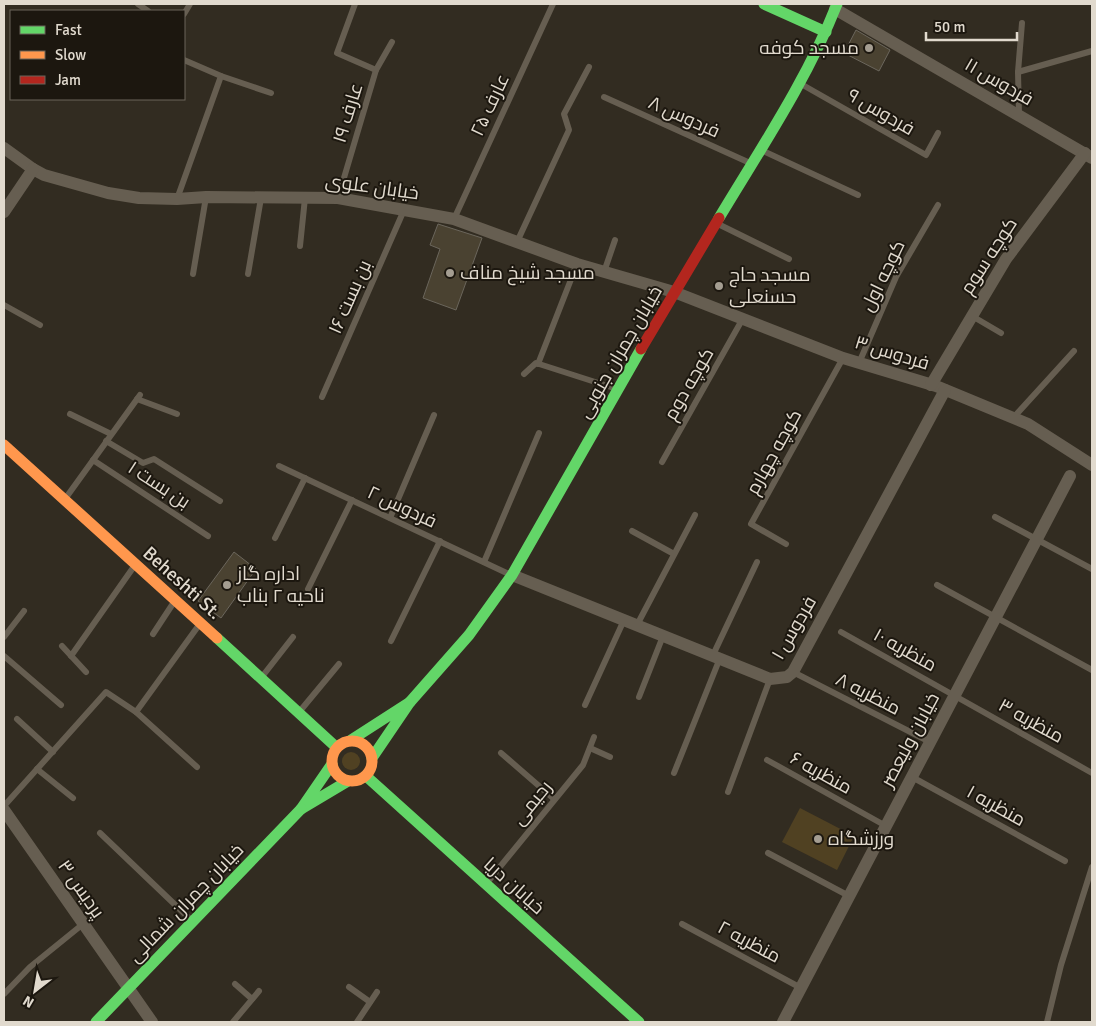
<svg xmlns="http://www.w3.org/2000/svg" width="1096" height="1026" viewBox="0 0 1096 1026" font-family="Signika,Cairo,sans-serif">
<rect width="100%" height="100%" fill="#322c21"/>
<g fill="#504122">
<circle cx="351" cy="761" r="9"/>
<path d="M 800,808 L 854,836 L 837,870 L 782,842 Z"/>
</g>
<g fill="#4a4231" stroke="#6b665c">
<path d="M 856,30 L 890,50 L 879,71 L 844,53 Z"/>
<path d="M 438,224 L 482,238 L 456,310 L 423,298 L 440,249 L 430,245 Z"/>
<path d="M 234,552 L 256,569 L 221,618 L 198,601 Z"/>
</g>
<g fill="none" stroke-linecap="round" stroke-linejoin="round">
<g stroke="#665e51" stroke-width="6">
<path d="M 138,4 L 148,11"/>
<path d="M 355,4 L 337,53 L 376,70"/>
<path d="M 184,14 L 190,4"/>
<path d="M 184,60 L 221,76"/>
<path d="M 1018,72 L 1022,23"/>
<path d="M 801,84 L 926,155 L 938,133"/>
<path d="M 604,97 L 750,163"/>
<path d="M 1019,115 L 1018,72 L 1092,51"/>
<path d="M 761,150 L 858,195"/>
<path d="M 338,198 L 376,70 L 392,42"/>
<path d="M 177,199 L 221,76 L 271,93"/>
<path d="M 454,219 L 553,4"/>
<path d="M 716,223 L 789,259"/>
<path d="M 517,242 L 569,130 L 564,114 L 589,67"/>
<path d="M 300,246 L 305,198"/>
<path d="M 604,272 L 615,240"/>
<path d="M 193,274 L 206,197"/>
<path d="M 248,274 L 261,198"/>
<path d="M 4,305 L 40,325"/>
<path d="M 972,316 L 1001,333"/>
<path d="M 859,363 L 896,277 L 938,205"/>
<path d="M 538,364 L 577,264"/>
<path d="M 524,374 L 536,363 L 617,389"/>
<path d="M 322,397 L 404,210"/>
<path d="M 137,399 L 177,414"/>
<path d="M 70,414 L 111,434"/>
<path d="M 1013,418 L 1074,351"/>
<path d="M 106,441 L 143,463 L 154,459 L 220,501"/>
<path d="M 93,460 L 208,536"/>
<path d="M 662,462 L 742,320"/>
<path d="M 279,466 L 511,575"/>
<path d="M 65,499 L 140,395"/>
<path d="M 995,517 L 1092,569"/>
<path d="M 390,518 L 434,415"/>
<path d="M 632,531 L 674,554"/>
<path d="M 275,538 L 305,478"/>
<path d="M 786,544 L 751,524 L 843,358"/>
<path d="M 484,562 L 539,433"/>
<path d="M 937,585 L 1092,670"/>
<path d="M 308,589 L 352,500"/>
<path d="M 637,625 L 695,515"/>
<path d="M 841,632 L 1092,773"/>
<path d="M 153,634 L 174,602"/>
<path d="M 4,637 L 24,611"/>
<path d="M 391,641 L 440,541"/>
<path d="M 62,646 L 86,672"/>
<path d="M 713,655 L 757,562"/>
<path d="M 4,656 L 61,705"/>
<path d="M 71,656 L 135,565"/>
<path d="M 793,672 L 930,742"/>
<path d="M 261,678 L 293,637"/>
<path d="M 639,697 L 663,636"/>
<path d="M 585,705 L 624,620"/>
<path d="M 300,711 L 339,664"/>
<path d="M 136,712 L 197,767"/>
<path d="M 17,719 L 53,752"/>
<path d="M 590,748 L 610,757"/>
<path d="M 501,753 L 554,799"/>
<path d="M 767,760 L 886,826"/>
<path d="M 37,769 L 73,798"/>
<path d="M 674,773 L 720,658"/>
<path d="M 912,777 L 1065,861"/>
<path d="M 728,792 L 770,679"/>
<path d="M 4,806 L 106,692 L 136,712 L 199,625"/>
<path d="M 100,833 L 191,920"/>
<path d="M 768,853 L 849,896"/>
<path d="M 486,884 L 583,765 L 594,737"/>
<path d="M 682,924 L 801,988"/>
<path d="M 235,984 L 252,999"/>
<path d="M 349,987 L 370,1002"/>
<path d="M 4,994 L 30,967 L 83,924"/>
<path d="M 233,1022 L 259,991"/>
<path d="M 357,1022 L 377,992"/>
<path d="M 1047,1022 L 1061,965 L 1092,867"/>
</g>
<g stroke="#665e51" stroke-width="12">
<path d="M 835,9 L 1092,158"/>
<path d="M 4,148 L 33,169 L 44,175 L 108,193 L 139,198 L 177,199 L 206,197 L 338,198 L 454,219 L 577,264 L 674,292 L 843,358 L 936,386 L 1028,424 L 1092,465"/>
<path d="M 4,212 L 33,169"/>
<path d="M 931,385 L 1006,259 L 1085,153"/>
<path d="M 512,575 L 770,679 L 787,677 L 793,672 L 945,390"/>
<path d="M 4,810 L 152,1022"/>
<path d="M 783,1022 L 1070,476"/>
</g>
<g stroke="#63d668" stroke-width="11">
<path d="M 764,4 L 826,32"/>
<path d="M 719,218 C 761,148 807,80 837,4"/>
<path d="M 217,638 L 336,747"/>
<path d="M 410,702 L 469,635 L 512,575 L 641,349"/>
<path d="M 351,740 L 410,702 L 372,758"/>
<path d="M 332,764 L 301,809 L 348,781"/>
<path d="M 366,776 L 639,1022"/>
<path d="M 96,1022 L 301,809"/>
</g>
<g stroke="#ff974d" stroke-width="11">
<path d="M 4,445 L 217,638"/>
<circle cx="352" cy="761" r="20"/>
</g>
<path stroke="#b3261e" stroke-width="11" d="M 641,349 L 719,218"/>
</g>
<g fill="#a49d91" stroke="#1c170f" stroke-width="2">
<circle cx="869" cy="48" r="5"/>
<circle cx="450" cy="273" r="5"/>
<circle cx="719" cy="286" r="5"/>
<circle cx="227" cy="585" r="5"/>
<circle cx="818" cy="839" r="5"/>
</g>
<g text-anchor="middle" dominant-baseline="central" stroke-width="4" stroke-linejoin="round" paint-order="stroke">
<g font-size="19" fill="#e1dace" stroke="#1c170f" text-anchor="start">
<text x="859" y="48" text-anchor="end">مسجد کوفه</text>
<text x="460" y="273">مسجد شیخ مناف</text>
<text x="729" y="275">مسجد حاج<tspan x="729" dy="22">حسنعلی</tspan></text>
<text x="237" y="574">اداره گاز<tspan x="237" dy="22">ناحیه ۲ بناب</tspan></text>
<text x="828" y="839">ورزشگاه</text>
</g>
<g font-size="19" fill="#e1dace" stroke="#1c170f">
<text transform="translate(999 82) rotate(30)">فردوس ۱۱</text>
<text transform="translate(490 105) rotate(-65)">عارف ۲۵</text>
<text transform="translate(881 112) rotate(30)">فردوس ۹</text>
<text transform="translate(348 113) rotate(-73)">عارف ۱۹</text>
<text transform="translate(684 117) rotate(24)">فردوس ۸</text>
<text transform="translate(372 187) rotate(8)">خیابان علوی</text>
<text transform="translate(989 256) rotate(-57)">کوچه سوم</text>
<text transform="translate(883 276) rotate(-64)">کوچه اول</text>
<text transform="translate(350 297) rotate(-66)">بن بست ۱۶</text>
<text transform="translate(620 352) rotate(-60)">خیابان چمران جنوبی</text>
<text transform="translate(892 353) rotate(17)">فردوس ۳</text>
<text transform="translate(689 384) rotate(-60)">کوچه دوم</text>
<text transform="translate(774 452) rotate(-61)">کوچه چهارم</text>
<text transform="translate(159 485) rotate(33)">بن بست ۱</text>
<text transform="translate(402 507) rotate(25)">فردوس ۲</text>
<text transform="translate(182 583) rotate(42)">Beheshti St.</text>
<text transform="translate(794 628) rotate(-60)">فردوس ۱</text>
<text transform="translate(905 650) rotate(29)">منظریه ۱۰</text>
<text transform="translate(868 694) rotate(27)">منظریه ۸</text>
<text transform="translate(1031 721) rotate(29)">منظریه ۳</text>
<text transform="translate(910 740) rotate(-62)">خیابان ولیعصر</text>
<text transform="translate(821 773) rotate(29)">منظریه ۶</text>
<text transform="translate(532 803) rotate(-51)">رحیمی</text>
<text transform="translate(996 806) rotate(29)">منظریه ۱</text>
<text transform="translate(514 886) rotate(42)">خیابان دریا</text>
<text transform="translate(81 889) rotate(55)">پردیس ۳</text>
<text transform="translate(186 903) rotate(-46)">خیابان چمران شمالی</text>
<text transform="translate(749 942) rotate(28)">منظریه ۲</text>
</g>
</g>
<rect width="1096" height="1026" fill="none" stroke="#e1dace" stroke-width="10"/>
<rect x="10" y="10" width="175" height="90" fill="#1c170f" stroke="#6b655b"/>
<rect x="20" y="26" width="25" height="8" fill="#63d668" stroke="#6b655b"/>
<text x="55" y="35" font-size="15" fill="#e1dace">Fast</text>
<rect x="20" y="51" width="25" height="8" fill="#ff974d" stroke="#6b655b"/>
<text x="55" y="60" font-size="15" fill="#e1dace">Slow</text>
<rect x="20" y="76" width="25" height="8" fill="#b3261e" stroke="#6b655b"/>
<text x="55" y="85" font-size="15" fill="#e1dace">Jam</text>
<g transform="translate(35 991) rotate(211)" stroke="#1c170f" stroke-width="4" paint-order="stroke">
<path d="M0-4L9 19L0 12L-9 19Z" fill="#e1dace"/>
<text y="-8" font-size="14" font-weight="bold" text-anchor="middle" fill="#e1dace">N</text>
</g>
<path d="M926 32v8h91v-8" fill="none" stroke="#e1dace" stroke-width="2.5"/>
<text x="934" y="32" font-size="15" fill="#e1dace" stroke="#1c170f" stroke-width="4" paint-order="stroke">50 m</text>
</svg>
